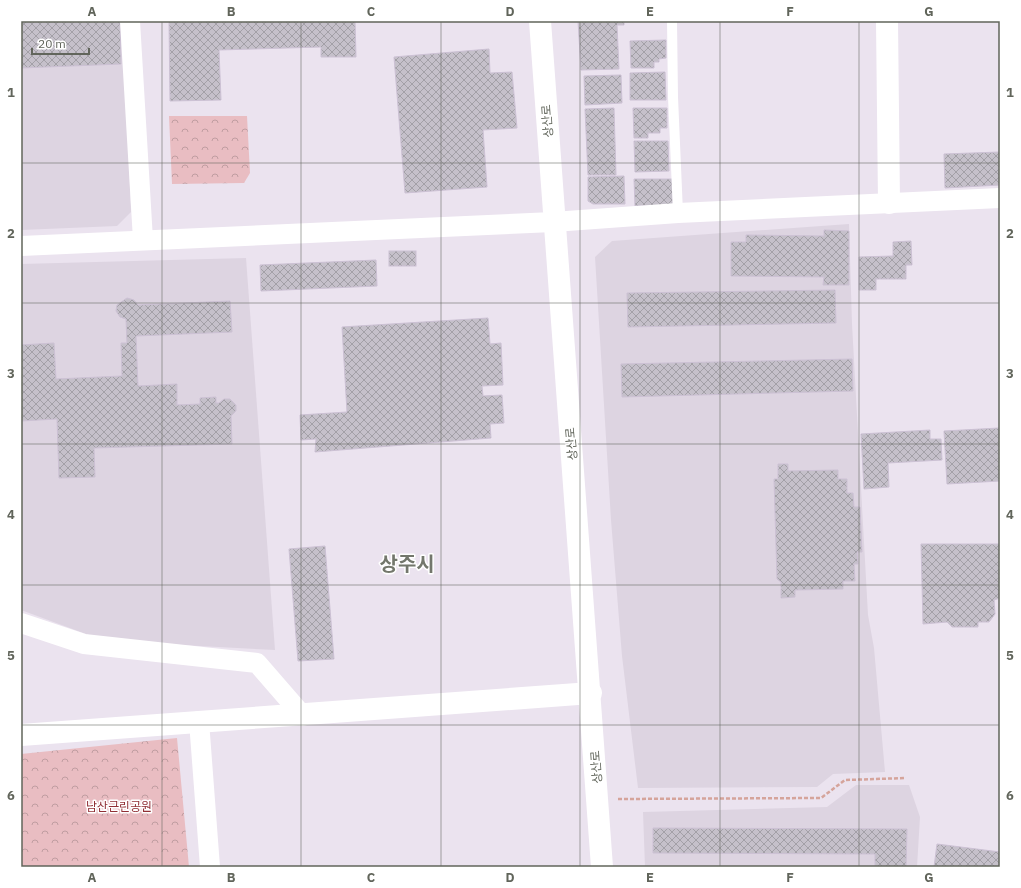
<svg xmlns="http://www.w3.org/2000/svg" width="1021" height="888" viewBox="0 0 1021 888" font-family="'IBM Plex Sans','Noto Sans KR',sans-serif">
<defs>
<pattern id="park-crowns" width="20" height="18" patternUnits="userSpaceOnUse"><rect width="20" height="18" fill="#e9bdc2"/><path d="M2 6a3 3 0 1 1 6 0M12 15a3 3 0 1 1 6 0" fill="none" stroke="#c09da1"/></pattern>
<pattern id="building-cross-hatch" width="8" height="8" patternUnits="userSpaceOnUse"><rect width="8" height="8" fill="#c5c0ca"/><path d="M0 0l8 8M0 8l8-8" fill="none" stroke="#a3a0a7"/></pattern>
</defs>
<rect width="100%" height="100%" fill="#ebe3ef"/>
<g fill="#ddd4e1">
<path d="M 21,21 L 123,21 L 131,212 L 117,226 L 21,230 Z"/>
<path d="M 849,224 L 852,324 L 868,615 L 874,648 L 885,772 L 833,774 L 817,787 L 638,788 L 622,656 L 611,520 L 595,257 L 612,241 Z"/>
<path d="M 246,258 L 275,650 L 105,641 L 21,610 L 21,264 Z"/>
<path d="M 856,785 L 909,785 L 920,817 L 917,867 L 645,867 L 643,812 L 827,807 Z"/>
</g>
<g fill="url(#park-crowns)">
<path d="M 169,116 L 247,116 L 250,173 L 244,183 L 172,184 Z"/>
<path d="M 177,738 L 189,867 L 21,867 L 21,754 Z"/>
</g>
<g fill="url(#building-cross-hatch)" stroke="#ccc1d4">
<path d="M 21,21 L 120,21 L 121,64 L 21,68 Z"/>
<path d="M 169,21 L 355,21 L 356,57 L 321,57 L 321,47 L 219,50 L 221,100 L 170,101 Z"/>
<path d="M 578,21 L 624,21 L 624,25 L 617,25 L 619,69 L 581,70 Z"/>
<path d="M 666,40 L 666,58 L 659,59 L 659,62 L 654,62 L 654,68 L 631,68 L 630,41 Z"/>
<path d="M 489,49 L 490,73 L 512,72 L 517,128 L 483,130 L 487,187 L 405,193 L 394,57 Z"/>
<path d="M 665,72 L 666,100 L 630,100 L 630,73 Z"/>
<path d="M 621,75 L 622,103 L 585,105 L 584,76 Z"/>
<path d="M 614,108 L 616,175 L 588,175 L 585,109 Z"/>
<path d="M 633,108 L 667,108 L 667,128 L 660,128 L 660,133 L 648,133 L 648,138 L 634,138 Z"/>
<path d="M 634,141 L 668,141 L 669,171 L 635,172 Z"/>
<path d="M 1000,152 L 1000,185 L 945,188 L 944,154 Z"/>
<path d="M 624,176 L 625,204 L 593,204 L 588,201 L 588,177 Z"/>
<path d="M 634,179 L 672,179 L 673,205 L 635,206 Z"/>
<path d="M 824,230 L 849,231 L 849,285 L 823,285 L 824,277 L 731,276 L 731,242 L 746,242 L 746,235 L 824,236 Z"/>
<path d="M 911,241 L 912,265 L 906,265 L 906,279 L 876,279 L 876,290 L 859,290 L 859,257 L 893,256 L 893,242 Z"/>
<rect x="389" y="251" width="27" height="15"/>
<path d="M 376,260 L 377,286 L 261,291 L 260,265 Z"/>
<path d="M 835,290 L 836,323 L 628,327 L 627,293 Z"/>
<path d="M 127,298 L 134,300 L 138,305 L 230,301 L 232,332 L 136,336 L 138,386 L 177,384 L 177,405 L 200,404 L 200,398 L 216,397 L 216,403 L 219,403 L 224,399 L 230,399 L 236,405 L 236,411 L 231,416 L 232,444 L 94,448 L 95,477 L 59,478 L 57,419 L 21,421 L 21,345 L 54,343 L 56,379 L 122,376 L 121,343 L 127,343 L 126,319 L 120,317 L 116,311 L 117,305 Z"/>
<path d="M 488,318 L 490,344 L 501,343 L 503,385 L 482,386 L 483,396 L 502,395 L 504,423 L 490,424 L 491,438 L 315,452 L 316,439 L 301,440 L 300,415 L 347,412 L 342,327 Z"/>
<path d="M 852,359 L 853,391 L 622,397 L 621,364 Z"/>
<path d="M 999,428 L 1000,481 L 947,484 L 944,431 Z"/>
<path d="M 930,430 L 930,439 L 941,439 L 942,460 L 888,463 L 889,487 L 864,489 L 861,434 Z"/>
<path d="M 778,464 L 788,464 L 788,471 L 838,470 L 838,479 L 847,479 L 847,493 L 853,493 L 854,507 L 860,507 L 862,552 L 857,552 L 858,564 L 854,564 L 855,581 L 843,581 L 843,589 L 795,590 L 795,597 L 781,598 L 781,582 L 777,579 L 774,479 L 778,479 Z"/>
<path d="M 921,544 L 1000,544 L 1000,598 L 994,600 L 995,614 L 989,622 L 978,622 L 978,627 L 952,627 L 947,622 L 923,624 Z"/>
<path d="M 325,546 L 334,659 L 298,661 L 289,549 Z"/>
<path d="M 653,828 L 907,829 L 906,867 L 875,867 L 875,854 L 653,853 Z"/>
<path d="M 937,844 L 1000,852 L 1000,867 L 934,867 Z"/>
</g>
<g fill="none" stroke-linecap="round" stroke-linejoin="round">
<path stroke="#d5a49b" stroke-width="2.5" stroke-dasharray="4 2" stroke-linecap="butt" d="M 618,799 L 821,798 L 845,780 L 906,778"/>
<path stroke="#fff" stroke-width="10" d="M 672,21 L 673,97 L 678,213"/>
<g stroke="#fff" stroke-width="20">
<path d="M 130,21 L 143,240"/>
<path d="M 21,246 L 553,222 L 678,213 L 1000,198"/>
<path d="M 21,623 L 84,644 L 257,663 L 303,716"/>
<path d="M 199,721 L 210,867"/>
</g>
<g stroke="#fff" stroke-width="22">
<path d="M 540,21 C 559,303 583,585 602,867"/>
<path d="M 887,21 L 889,203"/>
<path d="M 21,735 C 211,720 401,708 591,693"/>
</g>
</g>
<path fill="none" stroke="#61655b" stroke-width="1" stroke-opacity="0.55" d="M 162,21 L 162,867M 301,21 L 301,867M 441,21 L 441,867M 580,21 L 580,867M 720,21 L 720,867M 859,21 L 859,867M 21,163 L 1000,163M 21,303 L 1000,303M 21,444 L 1000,444M 21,585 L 1000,585M 21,725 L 1000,725"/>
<g text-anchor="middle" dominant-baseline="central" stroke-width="3" stroke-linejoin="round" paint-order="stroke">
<g font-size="12" fill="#61655b" stroke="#fff">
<text transform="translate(547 121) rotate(-94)">상산로</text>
<text transform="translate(571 444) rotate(-95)">상산로</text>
<text transform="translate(596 767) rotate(-94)">상산로</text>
</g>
<g font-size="12" fill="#902f35" stroke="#fff">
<text x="119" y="806">남산근린공원</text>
</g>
<g font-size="20" font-weight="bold" fill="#73776c" stroke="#fff">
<text x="407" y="563">상주시</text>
</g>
</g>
<rect width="1021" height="888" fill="none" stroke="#ffffff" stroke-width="44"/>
<path d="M32 48v6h57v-6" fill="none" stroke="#61655b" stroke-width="2"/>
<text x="38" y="48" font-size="12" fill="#61655b" stroke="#ffffff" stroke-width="3" paint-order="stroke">20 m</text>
<rect x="22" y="22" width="977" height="844" fill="none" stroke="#61655b" stroke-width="1.5"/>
<g font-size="13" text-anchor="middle" font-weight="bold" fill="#61655b">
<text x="92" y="16">A</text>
<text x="231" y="16">B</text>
<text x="371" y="16">C</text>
<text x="510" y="16">D</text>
<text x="650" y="16">E</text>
<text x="790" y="16">F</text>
<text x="929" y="16">G</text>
<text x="11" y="97">1</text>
<text x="1010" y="97">1</text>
<text x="11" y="238">2</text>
<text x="1010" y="238">2</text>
<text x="11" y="378">3</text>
<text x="1010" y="378">3</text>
<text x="11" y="519">4</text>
<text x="1010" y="519">4</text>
<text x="11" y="660">5</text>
<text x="1010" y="660">5</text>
<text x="11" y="800">6</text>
<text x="1010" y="800">6</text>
<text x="92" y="882">A</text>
<text x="231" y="882">B</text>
<text x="371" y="882">C</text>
<text x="510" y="882">D</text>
<text x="650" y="882">E</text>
<text x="790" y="882">F</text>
<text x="929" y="882">G</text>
</g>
</svg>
